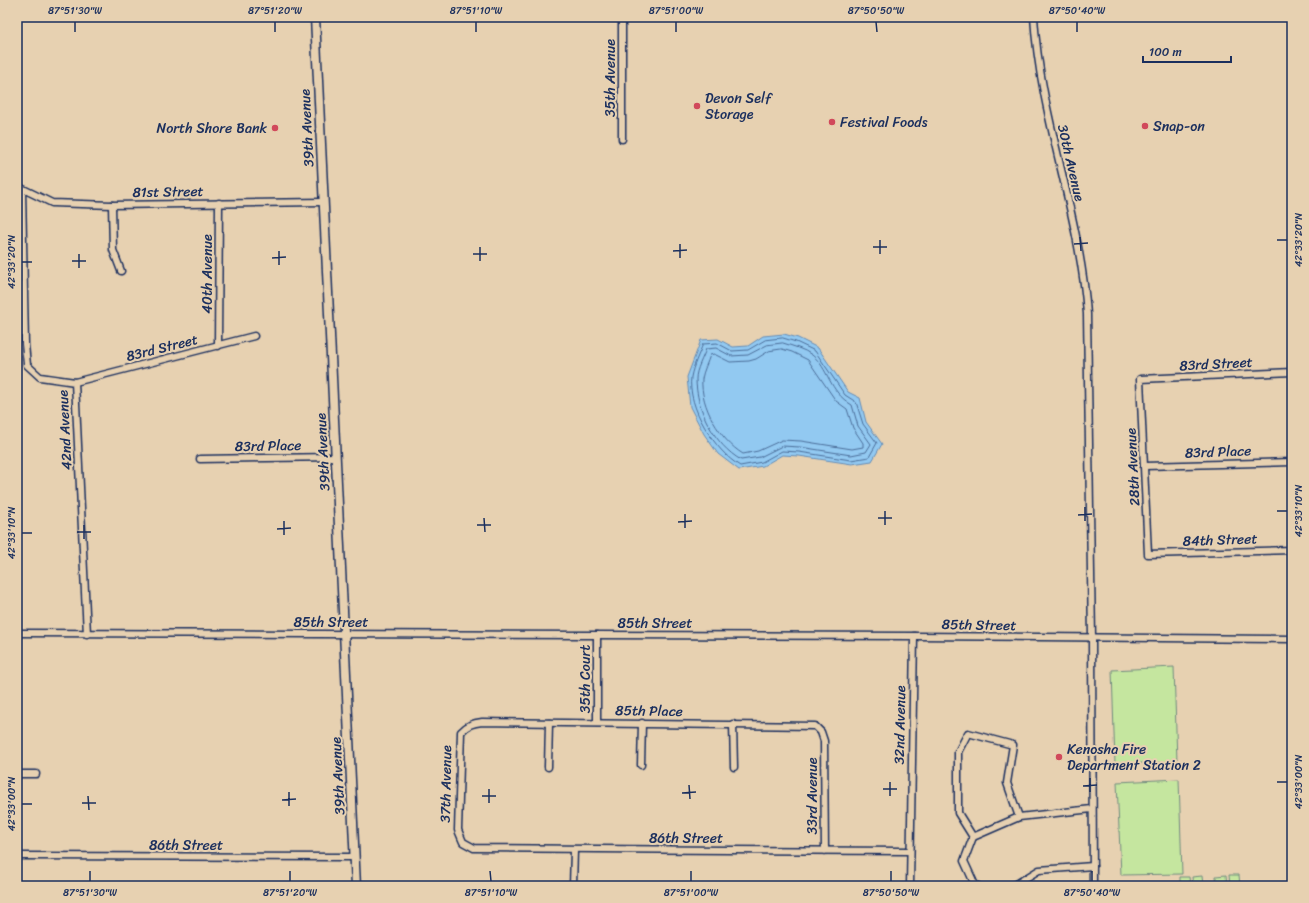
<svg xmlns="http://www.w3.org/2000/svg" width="1309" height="903" viewBox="0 0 1309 903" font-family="Sriracha,sans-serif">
<rect width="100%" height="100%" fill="#e7d1b1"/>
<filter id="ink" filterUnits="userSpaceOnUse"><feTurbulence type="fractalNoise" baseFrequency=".025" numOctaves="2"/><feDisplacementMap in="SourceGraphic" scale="8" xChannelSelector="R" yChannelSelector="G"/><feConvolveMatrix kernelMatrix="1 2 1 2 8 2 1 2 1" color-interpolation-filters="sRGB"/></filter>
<g filter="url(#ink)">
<g fill="#c5e69f" stroke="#708a7e">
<path d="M 1174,667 L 1177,762 L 1115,764 L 1112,670 Z"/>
<path d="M 1179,779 L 1182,874 L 1121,875 L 1117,782 Z"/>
<path d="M 1226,875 L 1227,886 L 1217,886 L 1216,876 Z"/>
<path d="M 1229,875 L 1239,875 L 1240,886 L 1230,886 Z"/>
<path d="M 1202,876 L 1203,886 L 1193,886 L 1192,877 Z"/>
<path d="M 1189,877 L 1190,886 L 1180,886 L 1180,877 Z"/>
</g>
<path fill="#92c9f1" stroke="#628bb6" d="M 784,334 L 798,338 L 818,348 L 848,392 L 860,398 L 866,422 L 882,444 L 872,461 L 852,464 L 799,456 L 782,455 L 763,466 L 739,470 L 718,454 L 704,434 L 690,407 L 687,377 L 701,340 L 718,339 L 733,347 L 748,346 L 763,336 Z"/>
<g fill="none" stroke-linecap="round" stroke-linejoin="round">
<g stroke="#4b6d99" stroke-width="1">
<path d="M 783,338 L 796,342 L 815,351 L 845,395 L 856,402 L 863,424 L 877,443 L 869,457 L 851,460 L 799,452 L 782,451 L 762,462 L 740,466 C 715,451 687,407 691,377 C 693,366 699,354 703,344 L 717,343 L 732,351 L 748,350 L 765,340 Z"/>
<path d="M 783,343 C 792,346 804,349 812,355 C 829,368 828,391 852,405 L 858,426 L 871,444 L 866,452 L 851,455 L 800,447 L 782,446 L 760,457 L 741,460 C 715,445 696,410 696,379 C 696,369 703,358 706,349 L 716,348 L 731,356 L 748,355 L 767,345 Z"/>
<path d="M 782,349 L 792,352 L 808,360 L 836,401 L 847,409 L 853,428 L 863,443 L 863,447 L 852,449 L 801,441 L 782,440 L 758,451 L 743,454 C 720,440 700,406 702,379 C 703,371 708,362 710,355 L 714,354 L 730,362 L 749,361 L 756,359 L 769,351 Z"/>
</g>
<g stroke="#1b2f5e" stroke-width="9">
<g id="minor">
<path d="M 622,17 L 622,139"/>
<path d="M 1034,17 C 1040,118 1080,213 1087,314 L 1092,638 L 1093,886"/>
<path d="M 17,186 L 52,203 L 112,205 L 323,202"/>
<path d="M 22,189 L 25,344 L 27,365 L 40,377 L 75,382 L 254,336"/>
<path d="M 112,205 L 113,250 L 121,271"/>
<path d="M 218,346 L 219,203"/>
<path d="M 1292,372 L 1140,379 L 1148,554 L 1292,550"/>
<path d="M 75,382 L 87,634"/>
<path d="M 200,459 L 336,457"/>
<path d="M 1145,466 L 1292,462"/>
<path d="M 17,633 L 914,636 L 1292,639"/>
<path d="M 597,723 L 597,635"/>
<path d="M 733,724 L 734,767"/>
<path d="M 641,765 L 642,723"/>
<path d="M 548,767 L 549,723"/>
<path d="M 17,774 L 36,774"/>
<path d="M 973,837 L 1019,817 L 1092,809"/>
<path d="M 825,851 L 824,741 L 821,732 L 815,726 L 482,722 C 473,723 467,725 461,732 L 458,830 L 463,842 L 474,848 C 619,850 765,850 910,851"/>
<path d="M 17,856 L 354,857"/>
<path d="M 573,886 L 574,850"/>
<path d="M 910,886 L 914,636"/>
<path d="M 978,886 L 975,885 L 964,861 L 973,837 L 958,813 L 958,752 L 968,733 L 1013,745 L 1007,783 L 1019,817"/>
<path d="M 1013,886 L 1039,870 L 1093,866"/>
</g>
</g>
<g stroke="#1b2f5e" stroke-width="11">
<path id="major" d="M 315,17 L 356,886"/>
</g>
<use href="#minor" stroke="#e7d1b1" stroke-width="6"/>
<use href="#major" stroke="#e7d1b1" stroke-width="8"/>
</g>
</g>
<path fill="none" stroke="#1b2f5e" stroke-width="1.5" d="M 75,22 L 75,32M 275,22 L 275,32M 476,22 L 476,32M 676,22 L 676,32M 876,22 L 877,32M 1077,22 L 1077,32M 1080,237 L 1081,251M 880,240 L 880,254M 1277,240 L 1287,240M 680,244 L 680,258M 1074,244 L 1088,243M 480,247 L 480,261M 873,247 L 887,247M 279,251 L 279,265M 673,251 L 687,250M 79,254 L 79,268M 473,254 L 487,254M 272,258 L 286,257M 72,261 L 86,261M 22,262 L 32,262M 1085,507 L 1085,521M 885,511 L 885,525M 1277,511 L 1287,511M 685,514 L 685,528M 1078,515 L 1092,514M 484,518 L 485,532M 878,518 L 892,518M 284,521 L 284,535M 678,522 L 692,521M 84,525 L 84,539M 477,525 L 491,525M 277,529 L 291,528M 77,532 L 91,532M 22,533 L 32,533M 1090,778 L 1090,792M 890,782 L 890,796M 1277,782 L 1287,782M 689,785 L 690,799M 1083,786 L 1097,785M 489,789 L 489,803M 883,789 L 897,789M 289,792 L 289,806M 682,793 L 696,792M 88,796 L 89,810M 482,796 L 496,796M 282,800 L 296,799M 82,803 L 96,803M 22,804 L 32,804M 90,871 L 90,881M 290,871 L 290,881M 490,871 L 491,881M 691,871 L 691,881M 891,871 L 891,881M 1092,871 L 1092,881"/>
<g fill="#d1495b" stroke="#e7d1b1" stroke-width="1.5">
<circle cx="697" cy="106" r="4"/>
<circle cx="832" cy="122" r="4"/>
<circle cx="1145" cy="126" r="4"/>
<circle cx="275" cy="128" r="4"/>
<circle cx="1059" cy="757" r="4"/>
</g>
<g text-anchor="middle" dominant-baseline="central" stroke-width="4" stroke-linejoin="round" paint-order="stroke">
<g font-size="14" fill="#1b2f5e" stroke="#e7d1b1">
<text transform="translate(610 78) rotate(-90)">35th Avenue</text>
<text transform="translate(307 128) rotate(-93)">39th Avenue</text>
<text transform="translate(1071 163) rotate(77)">30th Avenue</text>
<text transform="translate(168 192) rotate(-1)">81st Street</text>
<text transform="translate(207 274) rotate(-90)">40th Avenue</text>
<text transform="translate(162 348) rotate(-14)">83rd Street</text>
<text transform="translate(1216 364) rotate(-3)">83rd Street</text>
<text transform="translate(65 430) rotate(-93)">42nd Avenue</text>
<text transform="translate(268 446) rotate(-1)">83rd Place</text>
<text transform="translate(323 452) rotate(-93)">39th Avenue</text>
<text transform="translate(1218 452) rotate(-2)">83rd Place</text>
<text transform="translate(1133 467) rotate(-93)">28th Avenue</text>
<text transform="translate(1220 540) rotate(-2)">84th Street</text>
<text x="331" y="622">85th Street</text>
<text x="655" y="623">85th Street</text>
<text transform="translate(979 625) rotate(1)">85th Street</text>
<text transform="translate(585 679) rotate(-90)">35th Court</text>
<text transform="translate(649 711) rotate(1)">85th Place</text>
<text transform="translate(900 725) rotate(-89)">32nd Avenue</text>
<text transform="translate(338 776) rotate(-93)">39th Avenue</text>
<text transform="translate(446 784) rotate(-89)">37th Avenue</text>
<text transform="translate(812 796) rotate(-90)">33rd Avenue</text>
<text x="686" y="838">86th Street</text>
<text x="186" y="845">86th Street</text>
</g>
<g font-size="14" fill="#1b2f5e" stroke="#e7d1b1" text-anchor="start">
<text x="705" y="98">Devon Self<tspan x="705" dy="16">Storage</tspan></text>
<text x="840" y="122">Festival Foods</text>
<text x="1153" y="126">Snap-on</text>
<text x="267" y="128" text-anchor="end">North Shore Bank</text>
<text x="1067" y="749">Kenosha Fire<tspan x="1067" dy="16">Department Station 2</tspan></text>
</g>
</g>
<rect width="1309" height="903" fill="none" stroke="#e7d1b1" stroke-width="44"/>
<path d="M1143 56v6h88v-6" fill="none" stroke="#1b2f5e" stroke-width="2"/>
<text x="1149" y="56" font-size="12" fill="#1b2f5e" stroke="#e7d1b1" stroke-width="3" paint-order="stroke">100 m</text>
<rect x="22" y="22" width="1265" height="859" fill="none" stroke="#1b2f5e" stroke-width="1.5"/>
<g font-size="10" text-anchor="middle" fill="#1b2f5e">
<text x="75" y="14">87°51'30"W</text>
<text x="275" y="14">87°51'20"W</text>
<text x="476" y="14">87°51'10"W</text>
<text x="676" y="14">87°51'00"W</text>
<text x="876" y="14">87°50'50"W</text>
<text x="1077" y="14">87°50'40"W</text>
<text transform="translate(1298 240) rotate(-90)" y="4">42°33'20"N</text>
<text transform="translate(11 262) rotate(-90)" y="4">42°33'20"N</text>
<text transform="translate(1298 511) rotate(-90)" y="4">42°33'10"N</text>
<text transform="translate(11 533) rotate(-90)" y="4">42°33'10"N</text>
<text transform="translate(1298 782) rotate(-90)" y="4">42°33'00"N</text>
<text transform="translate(11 804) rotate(-90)" y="4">42°33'00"N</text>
<text x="90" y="896">87°51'30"W</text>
<text x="290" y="896">87°51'20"W</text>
<text x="491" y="896">87°51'10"W</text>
<text x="691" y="896">87°51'00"W</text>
<text x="891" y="896">87°50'50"W</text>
<text x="1092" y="896">87°50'40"W</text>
</g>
</svg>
